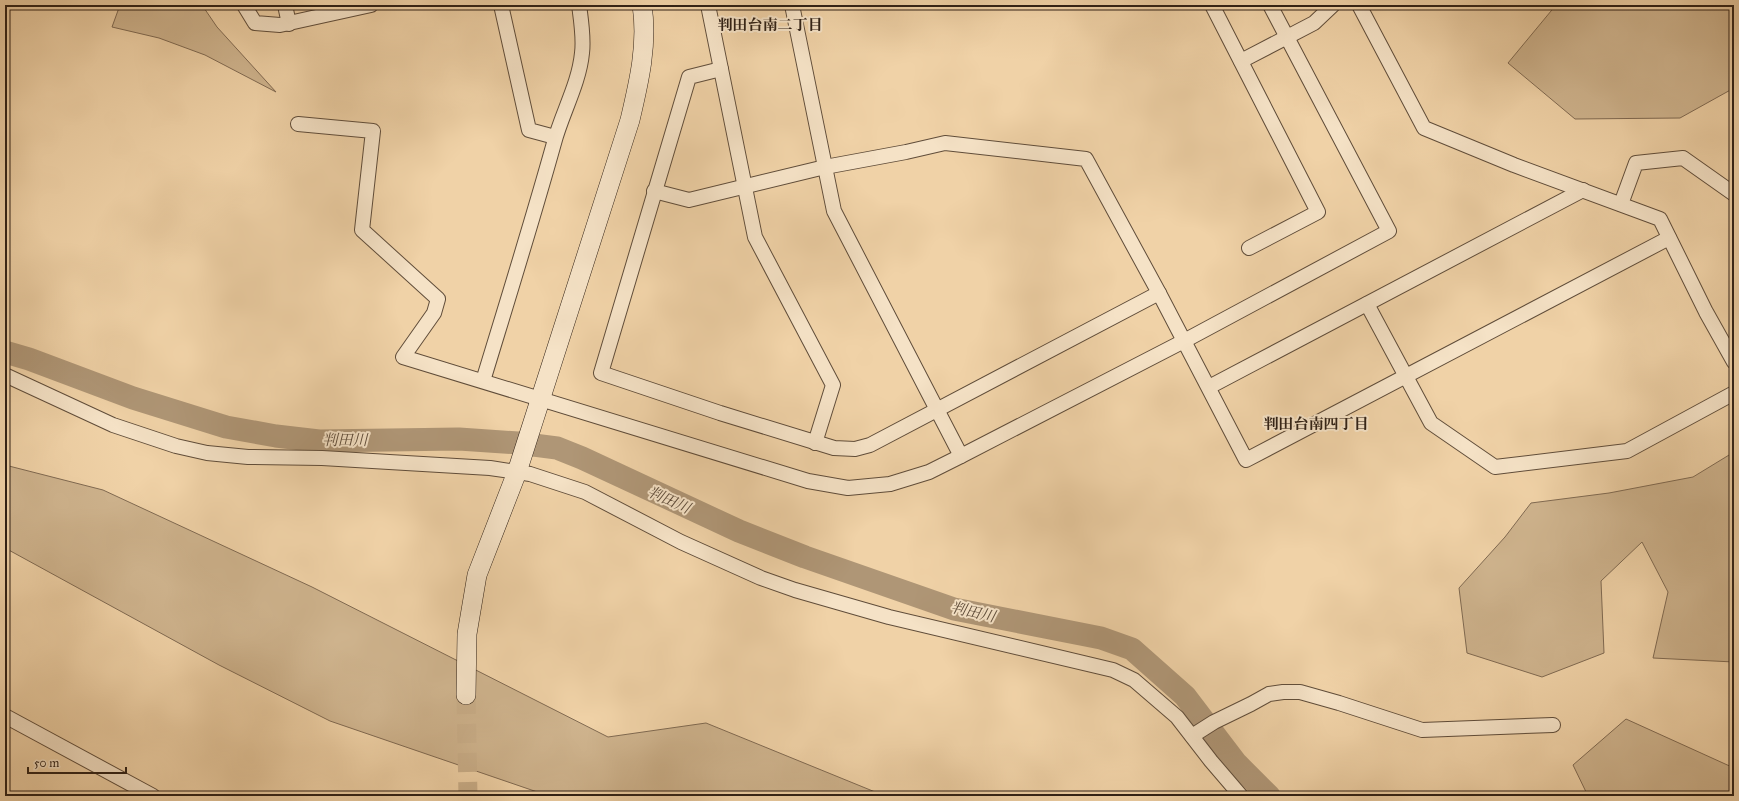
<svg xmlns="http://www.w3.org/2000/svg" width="1739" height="801" viewBox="0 0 1739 801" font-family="'IM FELL Great Primer','Noto Serif JP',serif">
<rect width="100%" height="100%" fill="#f0d2a7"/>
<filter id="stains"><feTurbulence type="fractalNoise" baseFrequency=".005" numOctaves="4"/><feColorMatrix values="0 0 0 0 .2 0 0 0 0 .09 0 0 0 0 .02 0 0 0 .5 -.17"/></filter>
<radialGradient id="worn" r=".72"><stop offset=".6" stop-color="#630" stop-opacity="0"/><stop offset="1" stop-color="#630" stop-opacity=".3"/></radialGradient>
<g fill="#cfb48e" stroke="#806a52">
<path d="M 120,5 L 202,5 L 217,27 L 276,92 L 205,55 L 159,38 L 112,27 Z"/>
<path d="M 1556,5 L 1734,5 L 1734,88 L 1680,118 L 1575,119 L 1508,63 Z"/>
<path d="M 1734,452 L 1734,662 L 1653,658 L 1668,592 L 1642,542 L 1601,581 L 1604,653 L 1542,677 L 1467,653 L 1459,588 L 1505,537 L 1531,503 L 1609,493 L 1693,477 Z"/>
<path d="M 5,465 L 103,490 L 312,587 L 608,737 L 706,723 L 885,796 L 549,796 L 330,721 L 219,665 L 5,548 Z"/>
<path d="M 1626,719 L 1734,768 L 1734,796 L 1588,796 L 1573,765 Z"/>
</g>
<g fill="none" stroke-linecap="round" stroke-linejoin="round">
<path stroke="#af9676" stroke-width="23" d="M 5,352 L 29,359 L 133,398 L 226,427 L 276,436 L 319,441 L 459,439 L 518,443 L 557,448 L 582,458 L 739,531 L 805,557 L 954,609 L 1101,638 L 1132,649 L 1185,696 L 1236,763 L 1269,796"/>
<path stroke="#caaf8a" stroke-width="19" stroke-dasharray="19 10" stroke-linecap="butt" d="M 466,695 L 468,796"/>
<g stroke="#604d3a" stroke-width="16">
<g id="street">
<path d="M 244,5 L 255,23 L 280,25 L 371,5"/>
<path d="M 285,5 L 289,24"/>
<path d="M 501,5 L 529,130 L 555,137"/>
<path d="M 708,5 L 755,237 L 833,385 L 815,443"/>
<path d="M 792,5 L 834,211 L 961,456"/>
<path d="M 1212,5 L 1318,212 L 1249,248"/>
<path d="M 1359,5 L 1424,128 L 1514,165 L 1660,219 L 1706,312 L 1734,362"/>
<path d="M 1241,61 L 1314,23 L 1333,5"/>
<path d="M 721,69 L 689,77 L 601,373 L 720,413 L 834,448 L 855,449 L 870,445 L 1159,293"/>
<path d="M 298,124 L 373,131 L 362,230 L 438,299 L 434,313 L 403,357 L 808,481 L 848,488 L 890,484 L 929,472 L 961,456 L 1184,341 L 1389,231 L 1270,5"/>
<path d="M 654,191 L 689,200 L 825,167 L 906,152 L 945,143 L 1086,159 L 1159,293 L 1246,460 L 1669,238"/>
<path d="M 1621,204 L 1636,163 L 1683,158 L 1734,194"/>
<path d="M 1367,304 L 1431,423 L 1495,467 L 1627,451 L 1734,393"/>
<path d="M 5,375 L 113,425 L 176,446 L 207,453 L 248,457 L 322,458 L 490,468 L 530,474 L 585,492 L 681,542 L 761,578 L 795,590 L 889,617 L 1113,670 L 1134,680 L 1177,717 L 1211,761 L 1241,796"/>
<path d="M 483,381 C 507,302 532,222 554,143 C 562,113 579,84 582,53 C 584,38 581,20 579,5"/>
<path d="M 1209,387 L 1583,190"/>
<path d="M 5,716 L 153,796"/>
<path d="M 1192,736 L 1214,722 L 1251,704 L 1269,694 L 1283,692 L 1300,692 L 1339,703 L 1422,730 L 1553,725"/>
</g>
</g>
<g stroke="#302116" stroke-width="20">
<path id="secondary" d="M 466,695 L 467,634 L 477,575 L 517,472 L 630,120 C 639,82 648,44 642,5"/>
</g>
<use href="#street" stroke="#f5e2c6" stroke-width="14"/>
<use href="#secondary" stroke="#f5e2c6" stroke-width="19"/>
</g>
<g text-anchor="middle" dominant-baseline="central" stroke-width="4" stroke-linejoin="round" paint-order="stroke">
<g font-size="15" font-weight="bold" fill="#302116" stroke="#f5e2c6">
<text x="770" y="25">判田台南二丁目</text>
<text x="1316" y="424">判田台南四丁目</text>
</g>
<g font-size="15" font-style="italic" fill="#5c4a38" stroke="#f5e2c6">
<text x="345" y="440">判田川</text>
<text transform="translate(669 500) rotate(24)">判田川</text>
<text transform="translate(973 612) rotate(13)">判田川</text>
</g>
</g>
<rect width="1739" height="801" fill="none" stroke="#f0d2a7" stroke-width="20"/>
<rect x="6" y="6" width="1727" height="789" fill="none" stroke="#302116" stroke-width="2"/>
<rect x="10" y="10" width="1719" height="781" fill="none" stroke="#302116"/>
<path d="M28 767v6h98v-6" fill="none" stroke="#302116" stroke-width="2"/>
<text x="34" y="767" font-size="12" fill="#302116" stroke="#f5e2c6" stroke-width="3" paint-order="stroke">50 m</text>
<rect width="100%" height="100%" filter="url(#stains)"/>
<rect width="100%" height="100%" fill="url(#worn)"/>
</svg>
